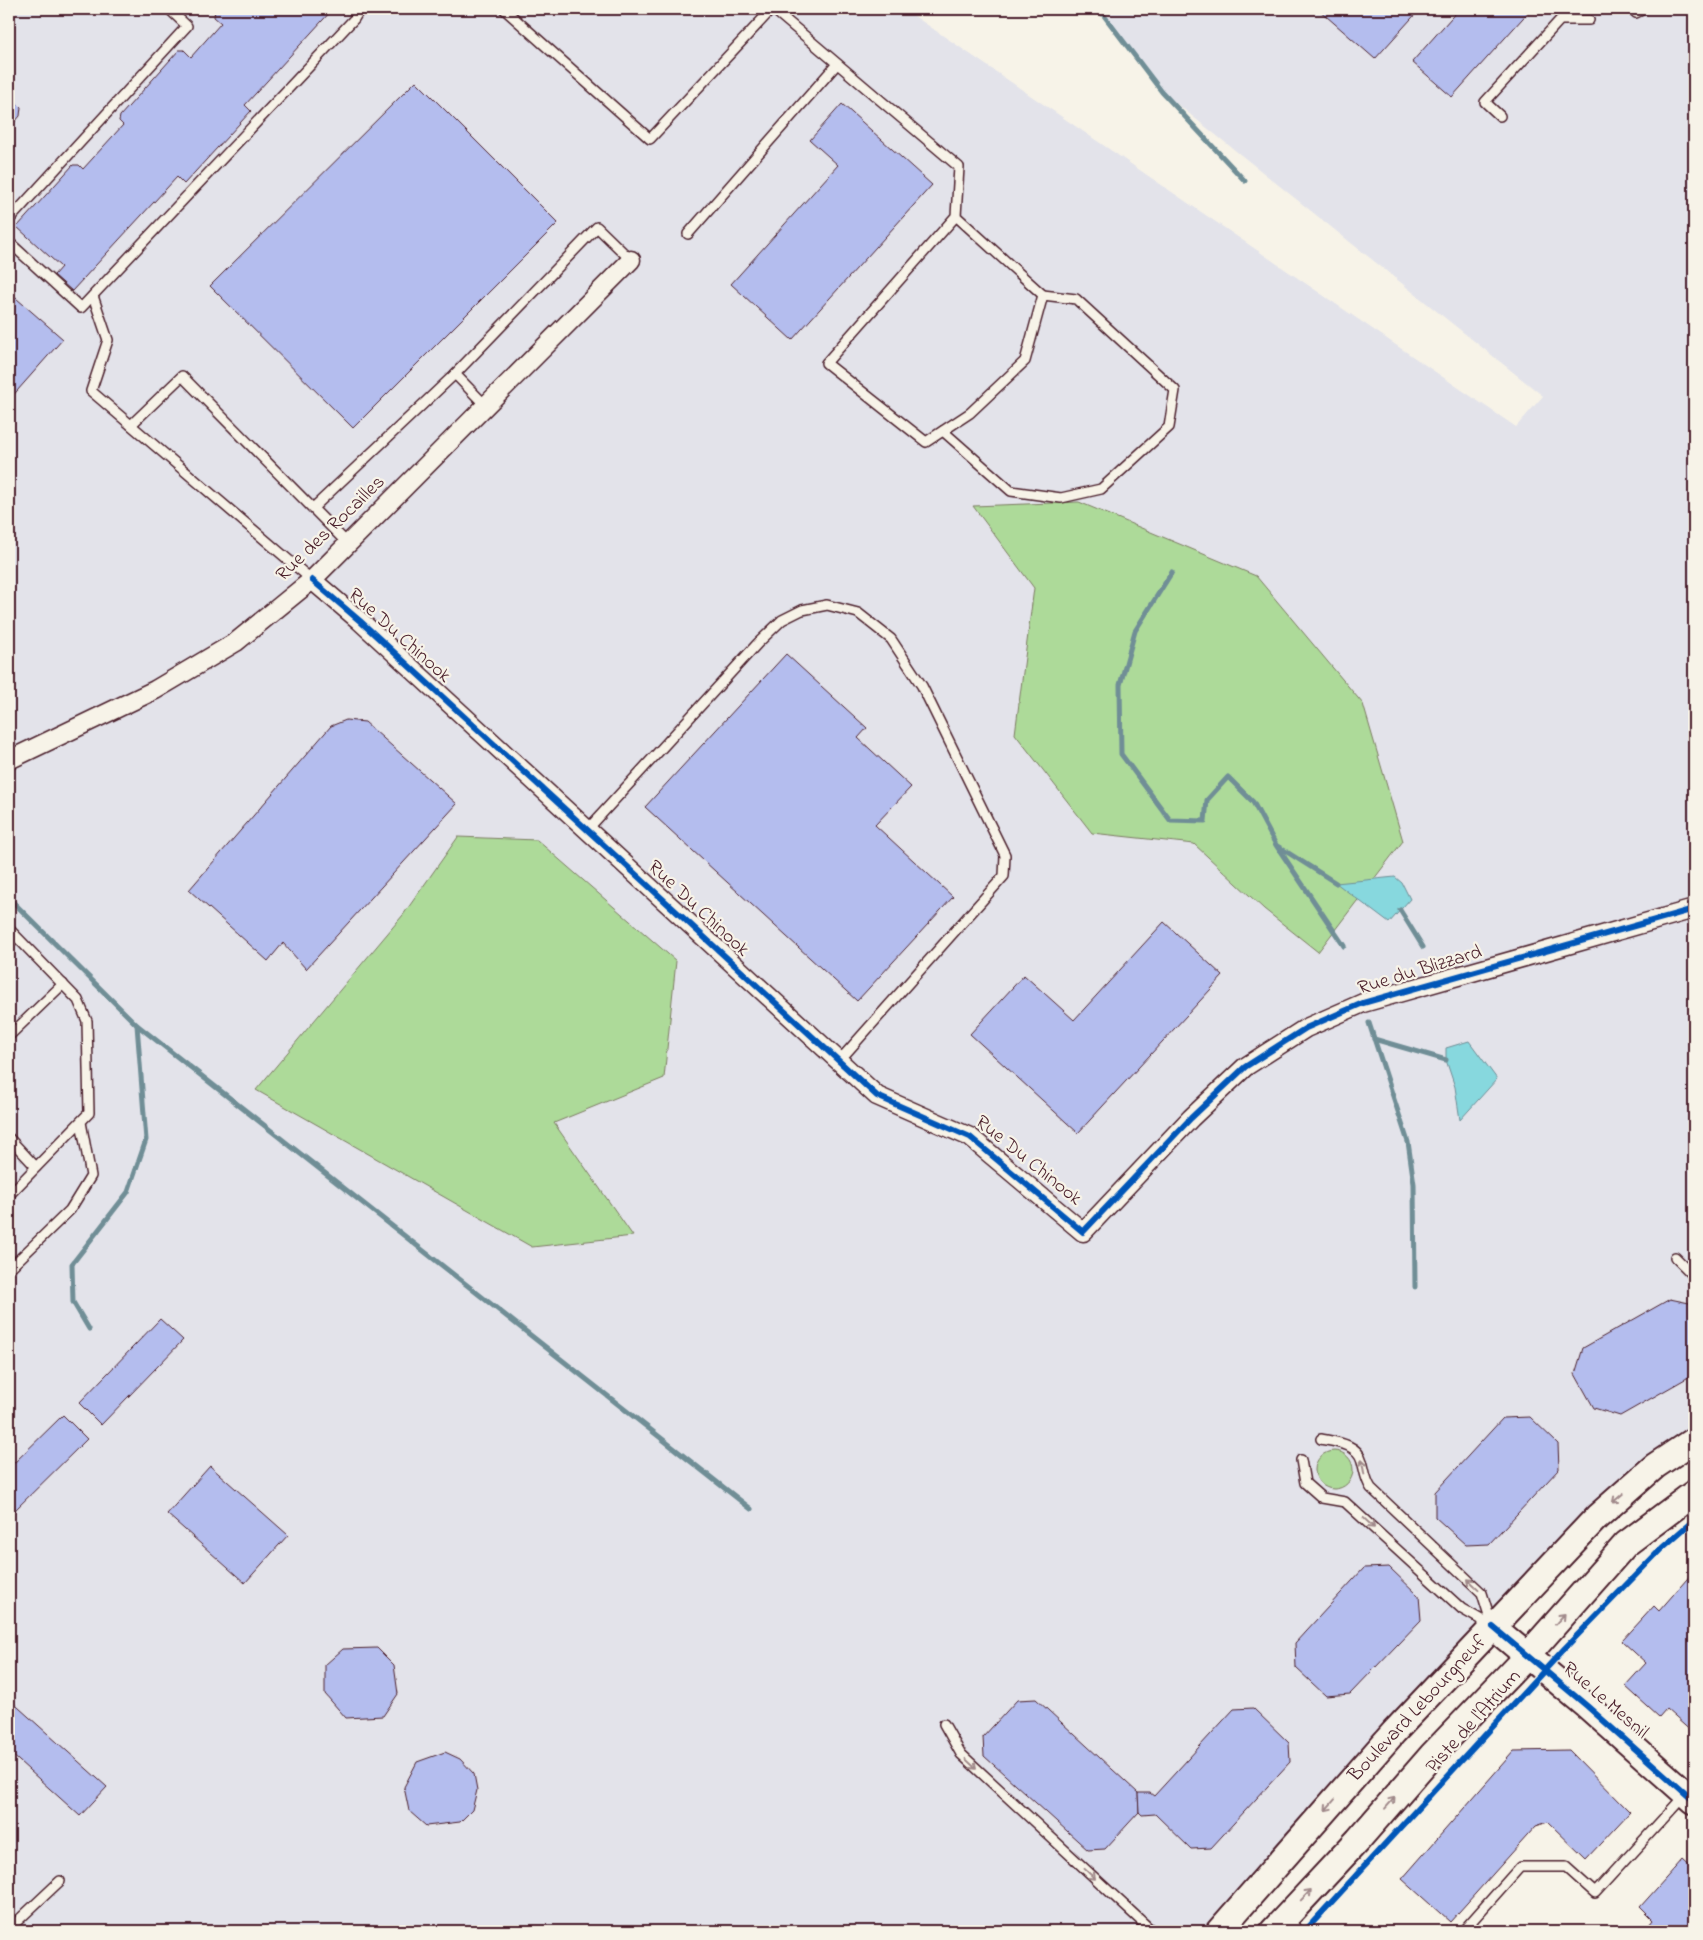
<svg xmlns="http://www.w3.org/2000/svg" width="1703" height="1940" viewBox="0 0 1703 1940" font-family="'Indie Flower',sans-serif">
<rect width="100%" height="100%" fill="#f7f3e8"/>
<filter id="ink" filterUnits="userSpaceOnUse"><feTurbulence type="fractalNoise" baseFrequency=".02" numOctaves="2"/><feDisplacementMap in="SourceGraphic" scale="10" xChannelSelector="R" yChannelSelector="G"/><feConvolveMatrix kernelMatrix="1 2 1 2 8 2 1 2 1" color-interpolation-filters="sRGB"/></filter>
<g filter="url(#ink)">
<path fill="#e3e3ea" d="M 9,9 L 904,9 L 1516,427 L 1543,396 L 1162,92 L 1099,9 L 1694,9 L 1694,1440 L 1655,1466 L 1219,1931 L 9,1931 Z"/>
<g fill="#adda99" stroke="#7c7c62">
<path d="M 1079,502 L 1256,576 L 1363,704 L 1403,841 L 1318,952 L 1264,909 L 1194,844 L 1092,833 L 1015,734 L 1034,588 L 973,506 Z"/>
<path d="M 458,837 L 537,840 L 676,961 L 664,1078 L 554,1123 L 633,1236 L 532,1247 L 256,1090 L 403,915 Z"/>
<circle cx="1334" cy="1470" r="19"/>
</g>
<g fill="#87d8de" stroke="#6f8e96">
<path d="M 1395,877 L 1402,883 L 1410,899 L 1389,923 L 1336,883 Z"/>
<path d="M 1469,1041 L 1497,1079 L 1460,1120 L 1455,1087 L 1446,1060 L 1446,1048 Z"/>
</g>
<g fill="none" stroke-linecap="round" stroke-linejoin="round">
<g stroke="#6f8e96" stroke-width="5">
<path d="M 1099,9 L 1162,92 L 1245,181"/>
<path d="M 1172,572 L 1135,631 L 1120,685 L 1121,754 L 1170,820 L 1205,821 L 1207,800 L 1228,777 L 1253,802 L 1276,845 L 1344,946"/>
<path d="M 1279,847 L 1336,883"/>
<path d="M 9,898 L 137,1025 L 751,1509"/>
<path d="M 1400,910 L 1423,947"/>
<path d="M 1369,1023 L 1408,1142 L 1414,1184 L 1415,1287"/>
<path d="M 1374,1039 L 1446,1060"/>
<path d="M 89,1329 L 73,1302 L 72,1264 L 128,1192 L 146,1140 L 137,1025"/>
</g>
</g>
<g fill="#b4bdee" stroke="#4a1f2b">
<path d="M 215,9 L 333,9 L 245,105 L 251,111 L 184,184 L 177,177 L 72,291 L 54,275 L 61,267 L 17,227 L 73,165 L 79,165 L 83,169 L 123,125 L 119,121 L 120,116 L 179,50 L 184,50 L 191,57 L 221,23 L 214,17 Z"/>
<path d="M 1318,9 L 1420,9 L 1375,59 Z"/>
<path d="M 1459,9 L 1531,9 L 1452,97 L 1412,62 Z"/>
<path d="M 416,81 L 558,223 L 353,428 L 210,286 Z"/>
<path d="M 9,96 L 21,107 L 20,116 L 9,129 Z"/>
<path d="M 842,104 L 932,185 L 792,340 L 731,284 L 838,165 L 810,140 Z"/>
<path d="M 9,292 L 63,339 L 9,400 Z"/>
<path d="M 786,654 L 867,728 L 858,738 L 911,787 L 875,825 L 953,897 L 857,1001 L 645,807 Z"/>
<path d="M 346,720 L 365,722 L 457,804 L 306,969 L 283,943 L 268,961 L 189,890 L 331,726 Z"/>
<path d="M 1164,922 L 1223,976 L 1078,1133 L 970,1034 L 1024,975 L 1074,1020 Z"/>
<path d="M 1670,1299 L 1694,1304 L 1694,1374 L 1620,1416 L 1594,1408 L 1575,1374 L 1583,1348 Z"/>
<path d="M 160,1319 L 183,1340 L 101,1425 L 79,1403 Z"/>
<path d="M 63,1415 L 87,1439 L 9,1516 L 9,1468 Z"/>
<path d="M 1530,1417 L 1558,1444 L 1559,1469 L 1489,1544 L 1466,1545 L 1435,1517 L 1435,1492 L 1503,1418 Z"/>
<path d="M 210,1466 L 288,1535 L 245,1583 L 167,1514 Z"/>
<path d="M 1389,1567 L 1419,1596 L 1421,1620 L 1350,1694 L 1326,1696 L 1296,1668 L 1295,1643 L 1364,1568 Z"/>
<path d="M 1694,1571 L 1694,1734 L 1666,1709 L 1659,1717 L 1625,1686 L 1646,1663 L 1622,1641 L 1654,1606 L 1659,1611 Z"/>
<path d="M 377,1648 L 394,1665 L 398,1694 L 383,1716 L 346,1718 L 325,1694 L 325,1665 L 343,1649 Z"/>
<path d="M 9,1699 L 107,1787 L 80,1816 L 9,1752 Z"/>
<path d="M 1036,1699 L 1138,1793 L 1139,1812 L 1105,1849 L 1088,1850 L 984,1756 L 983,1737 L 1017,1700 Z"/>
<path d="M 1253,1708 L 1289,1743 L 1290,1762 L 1211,1848 L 1191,1849 L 1155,1814 L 1142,1815 L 1139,1812 L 1138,1793 L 1150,1793 L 1154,1796 L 1234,1709 Z"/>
<path d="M 1569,1750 L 1630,1812 L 1586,1859 L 1548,1822 L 1536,1826 L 1450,1922 L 1402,1879 L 1514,1751 Z"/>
<path d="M 445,1752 L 460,1759 L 474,1774 L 477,1790 L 472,1810 L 460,1822 L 426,1826 L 409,1811 L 404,1787 L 417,1762 Z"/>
<path d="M 1683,1859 L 1694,1869 L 1694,1931 L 1644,1931 L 1653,1920 L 1640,1907 Z"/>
</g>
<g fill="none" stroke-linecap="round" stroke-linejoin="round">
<g stroke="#4a1f2b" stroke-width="12">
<g id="lane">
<path d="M 504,9 L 650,139 L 772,9"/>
<path d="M 773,9 L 959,167 L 956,216 L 826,363 L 926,442 L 970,413 L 1025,361 L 1043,295 L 956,216"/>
<path d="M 1634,9 L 1636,13 L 1644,9"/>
<path d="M 1500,116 L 1485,102 L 1560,20 L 1589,20"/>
<path d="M 9,220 L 187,26 L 169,9"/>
<path d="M 688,234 L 837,64"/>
<path d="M 9,242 L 81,308 L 354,19 L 360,9"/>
<path d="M 93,296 L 108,340 L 91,391 L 312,580"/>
<path d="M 486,406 L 455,374 L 597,227 L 631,260"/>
<path d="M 131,425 L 182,376 L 348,544"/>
<path d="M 943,431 L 1011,491 L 1061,498 L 1101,489 L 1169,427 L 1175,390 L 1076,299 L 1043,295"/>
<path d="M 313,508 L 455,374"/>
<path d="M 587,830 L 758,643 L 782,620 L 802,610 L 827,605 L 858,613 L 891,639 L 922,686 L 1005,855 L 1004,876 L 839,1061"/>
<path d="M 9,929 L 78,1000 L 87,1021 L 89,1113 L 9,1195"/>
<path d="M 9,1036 L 63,984"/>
<path d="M 9,1138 L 36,1167"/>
<path d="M 1675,1257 L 1694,1276"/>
<path d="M 9,1269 L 70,1210 L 91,1176 L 81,1122"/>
<path d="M 1321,1439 C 1336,1442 1358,1444 1362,1461 C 1365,1471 1365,1479 1371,1488 L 1482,1593 L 1492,1625"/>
<path d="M 1301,1460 L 1305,1483 L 1322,1498 L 1345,1502 L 1462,1609 L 1492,1626"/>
<path d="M 944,1724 L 961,1754 L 1152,1931"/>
<path d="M 1286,1920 L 1300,1931"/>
<path d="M 9,1929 L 60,1881"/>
<path d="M 1463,1931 L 1520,1867 L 1566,1867 L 1595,1893 L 1684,1796"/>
</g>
</g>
<g stroke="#4a1f2b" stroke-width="21">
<g id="street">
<path d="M 312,580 L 360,621 L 877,1096 L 970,1137 L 1083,1232 L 1191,1118 L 1245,1067 L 1306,1028 L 1363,1003 L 1694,909"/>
<path d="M 9,760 L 155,690 L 236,642 L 312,580 L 631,260"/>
</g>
</g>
<g stroke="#4a1f2b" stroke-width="29">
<g id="secondary">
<path d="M 1493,1627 L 1587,1706 L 1694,1801"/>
<path d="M 1219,1931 L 1394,1732 L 1597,1517 L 1655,1466 L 1694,1440"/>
<path d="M 1273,1931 L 1358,1840 L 1432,1755 L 1527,1656 L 1626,1544 L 1694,1493"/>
</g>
</g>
<use href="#lane" stroke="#f7f3e8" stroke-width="9"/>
<use href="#street" stroke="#f7f3e8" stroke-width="18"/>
<use href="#secondary" stroke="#f7f3e8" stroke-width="25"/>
<g stroke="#f7f3e8" stroke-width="9">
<g id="cycleway">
<path d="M 312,580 L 360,621 L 877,1096 L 970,1137 L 1083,1232 L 1191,1118 L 1245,1067 L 1306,1028 L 1363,1003 L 1694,909"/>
<path d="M 1493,1627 L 1587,1706 L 1694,1801"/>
<path d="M 1305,1931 L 1565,1648 L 1662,1548 L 1694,1520"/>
</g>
</g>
<use href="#cycleway" stroke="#0057b8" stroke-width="6"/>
</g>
<defs><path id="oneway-shaft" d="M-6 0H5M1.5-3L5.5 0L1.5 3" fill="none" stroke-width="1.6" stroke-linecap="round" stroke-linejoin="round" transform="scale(1.25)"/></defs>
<g stroke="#a0898a">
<use href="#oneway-shaft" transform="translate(1363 1467) rotate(-100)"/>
<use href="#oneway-shaft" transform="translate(1618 1498) rotate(139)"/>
<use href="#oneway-shaft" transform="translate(1369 1523) rotate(43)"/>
<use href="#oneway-shaft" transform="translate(1473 1584) rotate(-137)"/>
<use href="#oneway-shaft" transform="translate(1560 1619) rotate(-48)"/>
<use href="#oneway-shaft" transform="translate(971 1764) rotate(43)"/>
<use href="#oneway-shaft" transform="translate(1390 1803) rotate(-49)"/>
<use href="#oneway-shaft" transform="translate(1330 1805) rotate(131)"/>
<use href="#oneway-shaft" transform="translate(1090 1874) rotate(43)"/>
<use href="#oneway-shaft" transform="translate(1306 1895) rotate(-46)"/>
</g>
</g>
<g text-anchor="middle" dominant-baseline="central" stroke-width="4.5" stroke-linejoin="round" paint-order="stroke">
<g font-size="20" fill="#4a1f2b" stroke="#f7f3e8">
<text transform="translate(331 529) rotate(-44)">Rue des Rocailles</text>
<text transform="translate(399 636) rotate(42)">Rue Du Chinook</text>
<text transform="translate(698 909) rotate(43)">Rue Du Chinook</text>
<text transform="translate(1420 971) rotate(-17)">Rue du Blizzard</text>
<text transform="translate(1028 1161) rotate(39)">Rue Du Chinook</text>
<text transform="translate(1605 1701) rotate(41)">Rue Le Mesnil</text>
<text transform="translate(1418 1709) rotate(-47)">Boulevard Lebourgneuf</text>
<text transform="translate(1474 1722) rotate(-48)">Piste de l'Atrium</text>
</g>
</g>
<rect width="1703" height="1940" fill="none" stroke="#f7f3e8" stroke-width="30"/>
<rect x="15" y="15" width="1673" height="1910" fill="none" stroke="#4a1f2b" stroke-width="2" filter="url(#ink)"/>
</svg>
